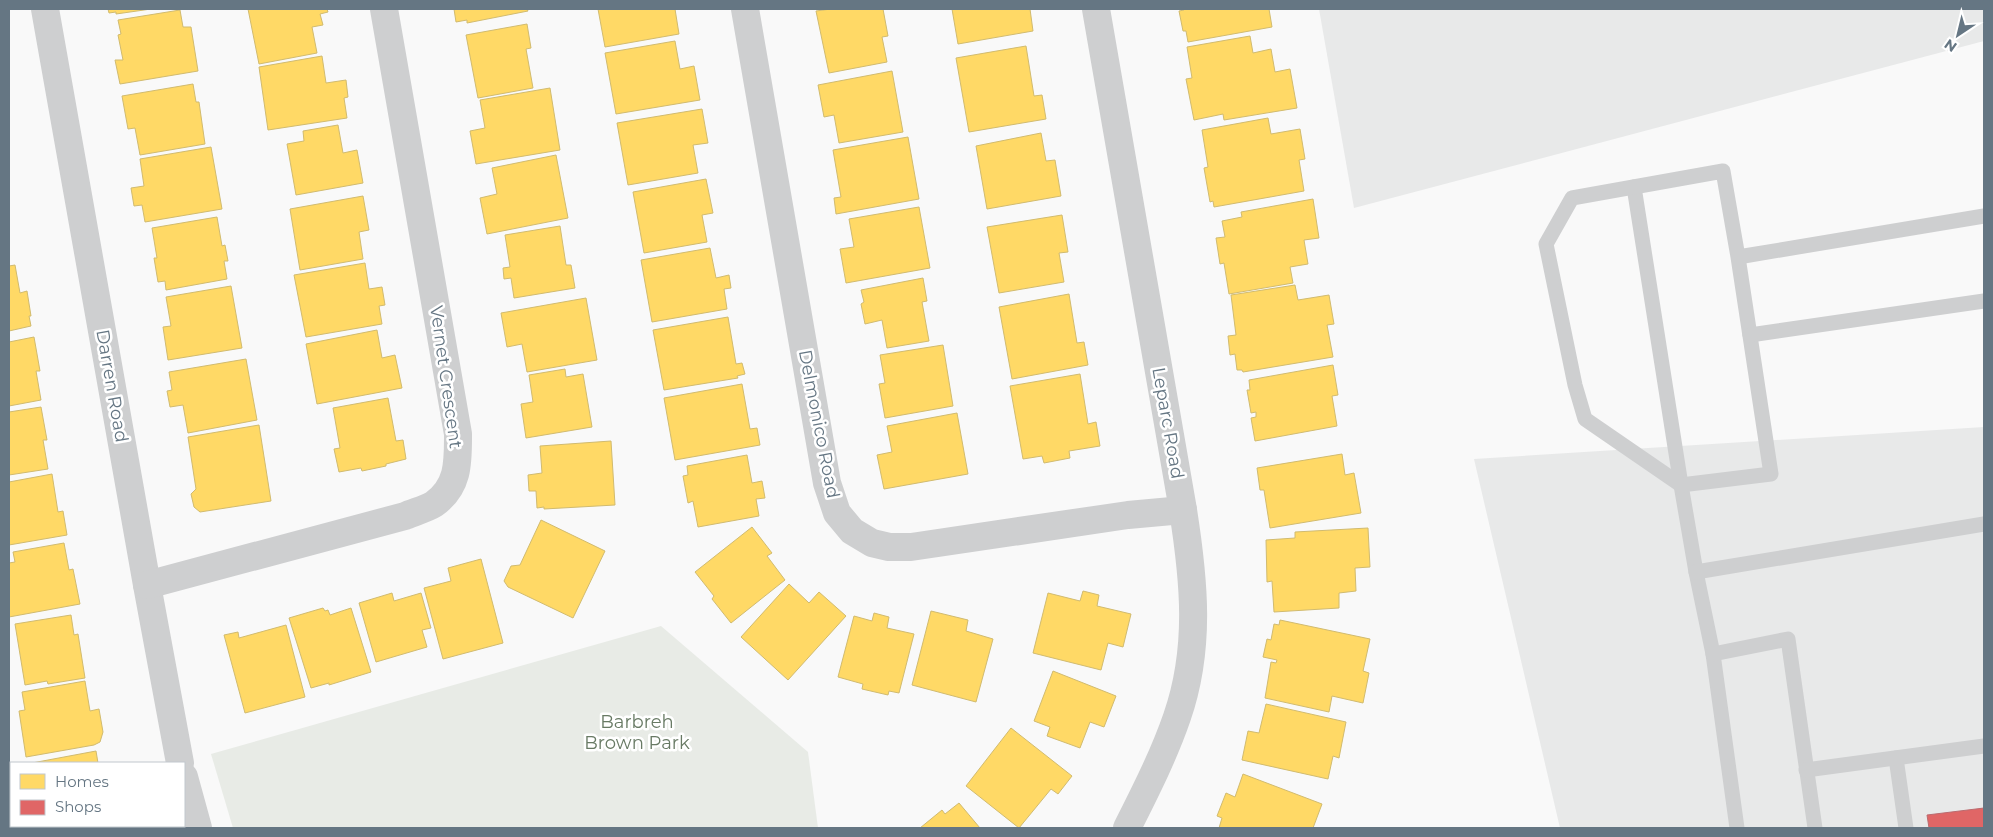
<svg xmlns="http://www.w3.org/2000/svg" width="1993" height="837" viewBox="0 0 1993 837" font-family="Montserrat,sans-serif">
<rect width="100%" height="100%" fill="#f9f9f9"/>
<g fill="#e8e9e9">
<path d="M 1319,9 L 1984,9 L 1984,41 L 1354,208 Z"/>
<path d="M 1984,427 L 1984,828 L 1560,828 L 1474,459 Z"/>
</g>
<path fill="#e8ebe6" d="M 661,626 L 808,752 L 818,828 L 233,828 L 211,754 Z"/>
<g fill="#ffd966" stroke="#d1bb6f">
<path d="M 108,9 L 151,9 L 116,14 L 116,12 L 109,13 Z"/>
<path d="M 248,9 L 327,9 L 328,12 L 320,14 L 323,25 L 312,27 L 317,53 L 259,64 Z"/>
<path d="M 454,9 L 527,9 L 528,11 L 467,23 L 467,20 L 456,22 Z"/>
<path d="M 598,9 L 675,9 L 679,34 L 605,47 Z"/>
<path d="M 831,9 L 883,9 L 888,36 L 882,37 L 887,62 L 829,73 L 816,11 Z"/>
<path d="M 952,9 L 1030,9 L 1033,31 L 958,44 Z"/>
<path d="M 1184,9 L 1269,9 L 1272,27 L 1188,42 L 1186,31 L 1183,31 L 1179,11 L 1184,10 Z"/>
<path d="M 180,10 L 183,27 L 191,27 L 198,71 L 120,84 L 115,60 L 123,60 L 118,35 L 121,34 L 118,20 Z"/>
<path d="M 527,24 L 531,48 L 526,49 L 533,88 L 478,98 L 466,35 Z"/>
<path d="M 1250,36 L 1253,53 L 1271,49 L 1275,72 L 1290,69 L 1297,108 L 1224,120 L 1223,114 L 1194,120 L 1186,79 L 1192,78 L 1187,47 Z"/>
<path d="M 675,41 L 680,69 L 694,66 L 700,100 L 616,114 L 605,53 Z"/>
<path d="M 1026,46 L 1034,96 L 1042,95 L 1046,119 L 969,132 L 956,58 Z"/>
<path d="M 322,56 L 326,83 L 346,80 L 348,97 L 344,98 L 347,118 L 268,130 L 259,67 Z"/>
<path d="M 892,71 L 903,132 L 839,143 L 834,115 L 824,117 L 818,85 Z"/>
<path d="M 193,84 L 196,102 L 199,102 L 205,144 L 140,155 L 135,128 L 128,129 L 122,96 Z"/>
<path d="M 550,88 L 560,150 L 476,164 L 470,131 L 485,128 L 480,100 Z"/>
<path d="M 702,109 L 708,143 L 693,145 L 698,173 L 628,185 L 617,123 Z"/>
<path d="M 1268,118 L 1271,134 L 1300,129 L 1305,159 L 1299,160 L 1304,191 L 1214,207 L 1213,201 L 1210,202 L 1204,168 L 1208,167 L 1202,130 Z"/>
<path d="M 338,125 L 343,153 L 357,150 L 363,183 L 296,195 L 287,144 L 304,141 L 303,131 Z"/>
<path d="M 1041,133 L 1046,161 L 1055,160 L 1061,196 L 987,209 L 976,146 Z"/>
<path d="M 908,137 L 919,199 L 836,214 L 834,198 L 841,197 L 833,150 Z"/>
<path d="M 211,147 L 222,209 L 145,222 L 142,205 L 134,206 L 131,188 L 144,186 L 140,159 Z"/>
<path d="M 556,155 L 568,218 L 487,234 L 480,198 L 497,194 L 492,168 Z"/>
<path d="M 706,179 L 713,213 L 702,215 L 707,242 L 644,253 L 633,192 Z"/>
<path d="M 363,196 L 369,230 L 359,232 L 363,259 L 300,270 L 290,209 Z"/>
<path d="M 1313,199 L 1319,238 L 1304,240 L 1308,264 L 1290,267 L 1293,283 L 1229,294 L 1224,263 L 1220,264 L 1216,238 L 1225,237 L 1222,221 L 1242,217 L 1241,212 Z"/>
<path d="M 919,207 L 930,268 L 846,283 L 840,249 L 854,247 L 849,219 Z"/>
<path d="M 1062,215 L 1068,252 L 1059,253 L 1064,282 L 999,293 L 987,227 Z"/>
<path d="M 217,217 L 222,246 L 225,245 L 228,261 L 224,261 L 227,279 L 166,290 L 165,281 L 158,282 L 154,258 L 157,258 L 152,228 Z"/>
<path d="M 560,226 L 566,265 L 571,265 L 575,288 L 514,298 L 511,278 L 504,279 L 503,268 L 510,267 L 505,235 Z"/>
<path d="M 710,248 L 716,278 L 729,275 L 731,288 L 724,289 L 727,309 L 652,322 L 641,260 Z"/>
<path d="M 365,263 L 369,289 L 382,287 L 385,305 L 379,306 L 382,324 L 306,337 L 294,275 Z"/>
<path d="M 15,265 L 20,293 L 27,291 L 31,316 L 29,316 L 31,326 L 9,331 L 9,266 Z"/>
<path d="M 923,278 L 927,301 L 922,302 L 929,341 L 887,348 L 882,320 L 865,324 L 861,304 L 864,302 L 861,290 Z"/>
<path d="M 1295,285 L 1298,300 L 1329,295 L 1334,324 L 1327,325 L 1333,357 L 1243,372 L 1242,370 L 1237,370 L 1235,354 L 1230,355 L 1228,336 L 1236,335 L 1231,295 Z"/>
<path d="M 231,286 L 242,348 L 168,360 L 163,327 L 171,326 L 166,297 Z"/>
<path d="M 1069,294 L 1077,343 L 1084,342 L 1088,365 L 1012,379 L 999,307 Z"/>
<path d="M 586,298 L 597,360 L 527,372 L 522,344 L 507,347 L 501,313 Z"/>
<path d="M 728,317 L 736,364 L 742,363 L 745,374 L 737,376 L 738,378 L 664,390 L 653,330 Z"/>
<path d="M 377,330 L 382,358 L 395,355 L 402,388 L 317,404 L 306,344 Z"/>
<path d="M 34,337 L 40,371 L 36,371 L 41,400 L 9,406 L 9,342 Z"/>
<path d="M 943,345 L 953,406 L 885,418 L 879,384 L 885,383 L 880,355 Z"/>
<path d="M 246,359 L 257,420 L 188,433 L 183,405 L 170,407 L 167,391 L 172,390 L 169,372 Z"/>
<path d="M 1333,365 L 1338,395 L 1332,396 L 1337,426 L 1255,441 L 1251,418 L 1256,417 L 1256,412 L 1251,413 L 1247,390 L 1250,390 L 1249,380 Z"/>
<path d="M 565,369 L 566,377 L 583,374 L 592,427 L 526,438 L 521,404 L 533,402 L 529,375 Z"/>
<path d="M 1080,374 L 1088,424 L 1096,422 L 1100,446 L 1069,451 L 1070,458 L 1044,463 L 1042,456 L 1023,459 L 1010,386 Z"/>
<path d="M 742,384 L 750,429 L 757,428 L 760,445 L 675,460 L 664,398 Z"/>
<path d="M 388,398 L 396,441 L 403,440 L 406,459 L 386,464 L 386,466 L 362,471 L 361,468 L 339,472 L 334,449 L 340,448 L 333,408 Z"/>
<path d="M 41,407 L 47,440 L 43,440 L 48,469 L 9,475 L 9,412 Z"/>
<path d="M 957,413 L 968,474 L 884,489 L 877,455 L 892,452 L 887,426 Z"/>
<path d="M 259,425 L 271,501 L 200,512 L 194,507 L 191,494 L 196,489 L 188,437 Z"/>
<path d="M 611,441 L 615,505 L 544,509 L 544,507 L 537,508 L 536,491 L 529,491 L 528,475 L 542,473 L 540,446 Z"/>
<path d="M 1342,454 L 1345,475 L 1354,473 L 1361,513 L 1270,528 L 1264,490 L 1260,490 L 1257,468 Z"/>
<path d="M 747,455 L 752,483 L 762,481 L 765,498 L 756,499 L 759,516 L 698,527 L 693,501 L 688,503 L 683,476 L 688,475 L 687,466 Z"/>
<path d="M 52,474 L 58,512 L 63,511 L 67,535 L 9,545 L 9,482 Z"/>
<path d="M 541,520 L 605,551 L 573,618 L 508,587 L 504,581 L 511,566 L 520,565 Z"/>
<path d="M 752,527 L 772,553 L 767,556 L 785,580 L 731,623 L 712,599 L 714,596 L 695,572 Z"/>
<path d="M 1368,528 L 1370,567 L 1355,568 L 1356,591 L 1339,593 L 1339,608 L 1274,612 L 1272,581 L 1267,582 L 1266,540 L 1295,538 L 1295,532 Z"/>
<path d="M 64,543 L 69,570 L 73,569 L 80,604 L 9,617 L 9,563 L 15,562 L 13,552 Z"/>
<path d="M 481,559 L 503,643 L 443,659 L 424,588 L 451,581 L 448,568 Z"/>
<path d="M 789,584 L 809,603 L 819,592 L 846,616 L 788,680 L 741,637 Z"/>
<path d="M 1083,591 L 1099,595 L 1097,606 L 1131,614 L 1123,647 L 1108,643 L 1101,670 L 1033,653 L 1048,593 L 1080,601 Z"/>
<path d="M 392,593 L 394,601 L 421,593 L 431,628 L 422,630 L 427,647 L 376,662 L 359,603 Z"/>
<path d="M 323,608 L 325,611 L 328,610 L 330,615 L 351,608 L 371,672 L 329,685 L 329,683 L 311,688 L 289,618 Z"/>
<path d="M 931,611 L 968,620 L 966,631 L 993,639 L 976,702 L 912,685 Z"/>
<path d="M 874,613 L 889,617 L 887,628 L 914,634 L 899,693 L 889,691 L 888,695 L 862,689 L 863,684 L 838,677 L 854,616 L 872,621 Z"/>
<path d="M 71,615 L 74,635 L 78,634 L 85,678 L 48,684 L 47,681 L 25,685 L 15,624 Z"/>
<path d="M 1280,620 L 1370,639 L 1363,671 L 1369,673 L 1363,703 L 1332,696 L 1329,712 L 1265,698 L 1271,662 L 1276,663 L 1277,660 L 1263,657 L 1267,639 L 1271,640 L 1274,624 L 1279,625 Z"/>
<path d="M 286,625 L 305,697 L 245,713 L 224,635 L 238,632 L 239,638 Z"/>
<path d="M 1053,671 L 1116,696 L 1104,727 L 1090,722 L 1080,748 L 1047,736 L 1050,727 L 1034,721 Z"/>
<path d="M 85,681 L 90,711 L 99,709 L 103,732 L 100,742 L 94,745 L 26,757 L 19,711 L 25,710 L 22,692 Z"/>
<path d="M 1266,704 L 1346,722 L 1339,758 L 1333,756 L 1328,779 L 1242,760 L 1248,731 L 1259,733 Z"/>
<path d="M 1011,728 L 1072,776 L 1058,794 L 1051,789 L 1019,828 L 966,786 Z"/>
<path d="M 96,751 L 98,763 L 32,763 Z"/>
<path d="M 1243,774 L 1322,804 L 1313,828 L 1219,828 L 1222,818 L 1217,816 L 1226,793 L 1235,797 Z"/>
<path d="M 959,803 L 980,828 L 920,828 L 942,810 L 945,814 Z"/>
<path d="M 85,826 L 113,826 L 114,828 L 75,828 Z"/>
</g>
<path fill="#e06666" stroke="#bb6b6f" d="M 1984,808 L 1984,828 L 1929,828 L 1927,815 Z"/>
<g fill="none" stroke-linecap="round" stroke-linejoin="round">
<g stroke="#cecfd0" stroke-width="15">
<path d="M 1634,187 L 1681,485 L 1696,572 L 1713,654 L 1737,828"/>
<path d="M 1738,257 L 1771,474 L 1681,485 L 1585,419 L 1575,385 L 1546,244 L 1572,198 L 1723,171 L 1738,257 L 1984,216"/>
<path d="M 1750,335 L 1984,301"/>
<path d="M 1696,572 L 1984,524"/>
<path d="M 1713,654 L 1788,639 L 1815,828"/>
<path d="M 1896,758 L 1906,828"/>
<path d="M 1806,770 L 1984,746"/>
</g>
<g stroke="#cecfd0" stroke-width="28">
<path d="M 45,9 L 147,585 L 180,763"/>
<path d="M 745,9 L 827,483 L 837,513 L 852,531 L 872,543 L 889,547 L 911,547 L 1128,515 L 1183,510"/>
<path d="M 1096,9 L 1183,510 C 1194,580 1201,648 1177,717 C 1164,755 1145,792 1127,828"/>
<path d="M 147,585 L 405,516 C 414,512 426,509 434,504 C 459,486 458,462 458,434 L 384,9"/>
<path d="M 184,777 L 198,828"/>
</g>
</g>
<g text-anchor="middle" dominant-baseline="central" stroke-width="5" stroke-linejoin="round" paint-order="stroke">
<g font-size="18" fill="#657683" stroke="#fff">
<text transform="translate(446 377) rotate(82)">Vernet Crescent</text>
<text transform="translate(112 386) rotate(80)">Darren Road</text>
<text transform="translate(1168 423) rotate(80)">Leparc Road</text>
<text transform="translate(819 424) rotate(79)">Delmonico Road</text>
</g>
<g font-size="18" fill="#687a64" stroke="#fff">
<text x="637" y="722">Barbreh<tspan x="637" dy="21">Brown Park</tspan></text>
</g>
</g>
<rect width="1993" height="837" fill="none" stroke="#657683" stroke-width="20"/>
<rect x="10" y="762" width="175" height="65" fill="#ffffff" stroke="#c1c8cd"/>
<rect x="20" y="774" width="25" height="15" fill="#ffd966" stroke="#c1c8cd"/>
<text x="55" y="787" font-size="15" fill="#657683">Homes</text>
<rect x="20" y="800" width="25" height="15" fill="#e06666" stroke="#c1c8cd"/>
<text x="55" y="812" font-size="15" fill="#657683">Shops</text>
<g transform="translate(1958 35) rotate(215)" stroke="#ffffff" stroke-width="4" paint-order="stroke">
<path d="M0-4L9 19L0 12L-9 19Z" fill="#657683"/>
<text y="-8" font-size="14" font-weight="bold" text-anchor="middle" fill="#657683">N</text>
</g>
</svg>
